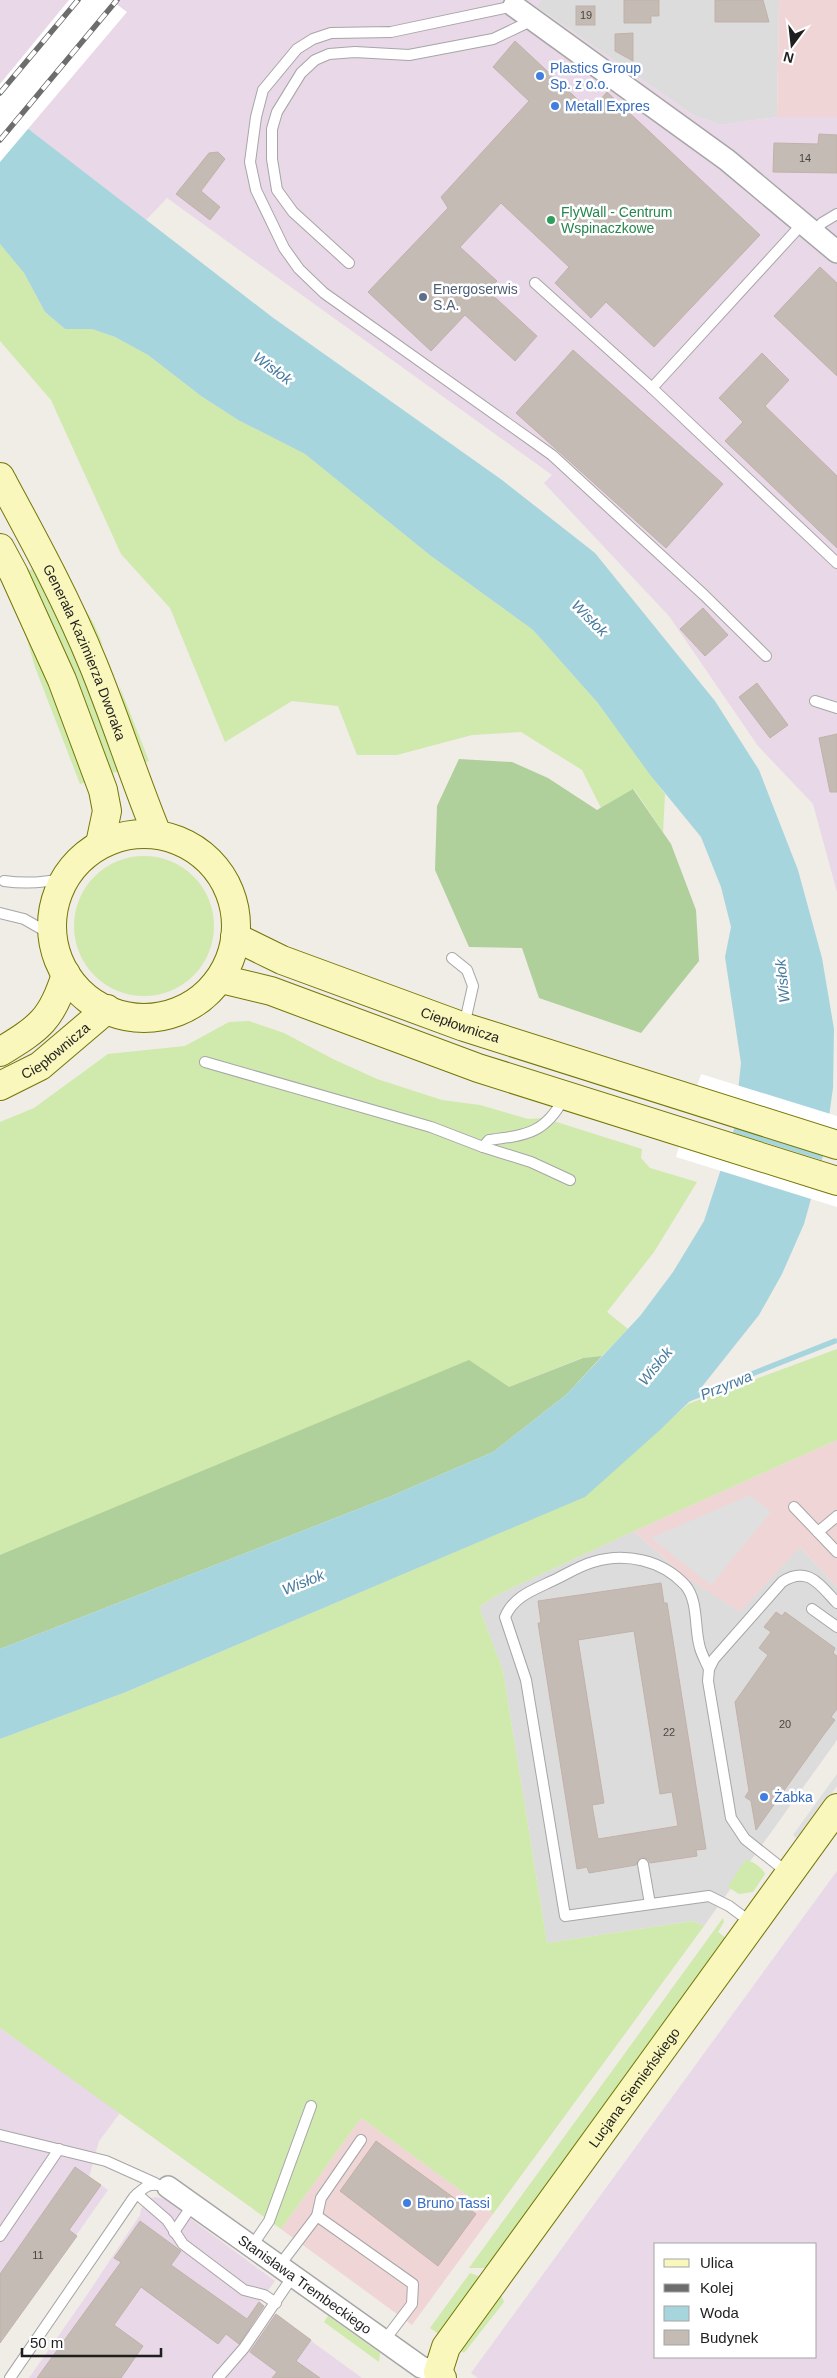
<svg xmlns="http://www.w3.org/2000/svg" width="837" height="2378" viewBox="0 0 837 2378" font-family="Arial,sans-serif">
<rect width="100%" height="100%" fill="#f0ece6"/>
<g fill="#dddcdc">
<path d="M 541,0 L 779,0 L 777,117 L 720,125 L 693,115 L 537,7 Z"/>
<path d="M 634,1531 L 684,1576 L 800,1547 L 837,1587 L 837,1740 L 704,1926 L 692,1921 L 547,1943 L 503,1671 L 479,1607 L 497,1595 Z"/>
</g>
<g fill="#f0d5d7">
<path d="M 779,0 L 837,0 L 837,117 L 777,117 Z"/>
<path d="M 837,1440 L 837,1587 L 800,1547 L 740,1612 L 684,1576 L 634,1531 Z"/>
<path d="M 361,2118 L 493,2214 L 412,2325 L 281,2229 Z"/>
</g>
<g fill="#e9d8e7" fill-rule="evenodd">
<path d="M 0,0 L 541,0 L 537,7 L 693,115 L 720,125 L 777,117 L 837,117 L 837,892 L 813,804 L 758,746 L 669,616 L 544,483 L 552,475 L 167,198 L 146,220 L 0,107 Z"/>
<path d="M 837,1871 L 837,2378 L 478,2378 L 471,2373 ZM 656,2244 L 816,2244 L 816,2357 L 656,2357 Z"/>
<path d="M 0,2028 L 120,2113 L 99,2141 L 89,2177 L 108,2190 L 0,2343 Z"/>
<path d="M 156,2197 L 164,2199 L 275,2281 L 259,2303 L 362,2378 L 29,2378 L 87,2295 L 140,2215 L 141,2209 L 151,2198 Z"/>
</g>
<g fill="#d0e9ad">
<path d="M 0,244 L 24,273 L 45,312 L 65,329 L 92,329 L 115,337 L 148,355 L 201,396 L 238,420 L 305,454 L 431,556 L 533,630 L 597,702 L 665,794 L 663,832 L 634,789 L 601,808 L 582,770 L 521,732 L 472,735 L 397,755 L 357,755 L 338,706 L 292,701 L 225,742 L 170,608 L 121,554 L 51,400 L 0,341 Z"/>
<path d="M 36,567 L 60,616 L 121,771 L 108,774 L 24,573 Z"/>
<path d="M 72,595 C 88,609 95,625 103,646 L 81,613 Z"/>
<path d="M 19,612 L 90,781 L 80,784 L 35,667 Z"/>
<path d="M 119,685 L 149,761 L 140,764 Z"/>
<circle cx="144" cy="926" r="70"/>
<path d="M 249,1021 L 284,1033 L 333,1059 L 377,1079 L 442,1100 L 480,1105 L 528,1119 L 544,1118 L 642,1149 L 641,1158 L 650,1168 L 697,1182 L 654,1252 L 607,1312 L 628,1329 L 602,1356 L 582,1358 L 509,1387 L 0,1555 L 0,1122 L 34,1108 L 108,1054 L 185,1046 L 229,1022 Z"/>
<path d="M 837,1349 L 837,1440 L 634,1531 L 497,1595 L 479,1607 L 503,1671 L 547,1943 L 692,1921 L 704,1926 L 493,2214 L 361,2118 L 281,2229 L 0,2028 L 0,1739 L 126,1692 L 584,1497 L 688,1404 Z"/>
<path d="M 745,1860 C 751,1860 763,1868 765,1874 L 753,1892 L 739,1894 L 728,1887 Z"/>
<path d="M 723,1918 L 724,1922 L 718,1932 L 726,1938 L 488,2268 L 469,2268 Z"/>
<path d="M 470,2273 L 481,2277 L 439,2334 L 430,2328 Z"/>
<path d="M 500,2293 L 504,2302 L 464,2353 L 459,2349 Z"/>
<path d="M 328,2316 L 380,2353 L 379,2362 L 324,2322 Z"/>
</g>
<g fill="#afcf9b">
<path d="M 459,759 L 512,762 L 548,778 L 597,810 L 633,789 L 671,844 L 696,910 L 699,961 L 641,1033 L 539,998 L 522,948 L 469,947 L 435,870 L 437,806 Z"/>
<path d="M 602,1356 L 567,1394 L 493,1452 L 389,1497 L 0,1649 L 0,1555 L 469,1360 L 509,1387 L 583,1358 Z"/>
</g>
<g fill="#dfdfdf">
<path d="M 750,1495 L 771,1512 L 711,1585 L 651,1538 Z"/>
<path d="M 837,1774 L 837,1786 L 798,1840 L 793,1835 Z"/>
</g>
<path fill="#a7d5dd" d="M 0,107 L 272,317 L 502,480 L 595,553 L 715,701 L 759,770 L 798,870 L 822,958 L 834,1029 L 833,1088 L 824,1152 L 804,1224 L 782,1274 L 759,1315 L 693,1398 L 660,1430 L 585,1497 L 126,1692 L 0,1739 L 0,1649 L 389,1497 L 493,1452 L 567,1394 L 640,1316 L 673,1272 L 704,1221 L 734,1129 L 741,1063 L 725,957 L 731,927 L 721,887 L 701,837 L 651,776 L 597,702 L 533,630 L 431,556 L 305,454 L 238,420 L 201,396 L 148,355 L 115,337 L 92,329 L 65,329 L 45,312 L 24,273 L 0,244 Z"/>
<g fill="#fff">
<path d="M 69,0 L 111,0 L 127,12 L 0,162 L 0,84 Z"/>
<path d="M 701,1074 L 837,1116 L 837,1158 L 689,1112 Z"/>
<path d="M 687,1118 L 837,1165 L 837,1207 L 676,1157 Z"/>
</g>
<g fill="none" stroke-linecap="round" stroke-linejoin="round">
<path stroke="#a7d5dd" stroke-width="5.5" d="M 686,1400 L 835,1341"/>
</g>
<g fill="#c5bbb5" stroke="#c2b1a8" fill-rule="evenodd">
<path d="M 624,0 L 659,0 L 659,16 L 651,16 L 651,23 L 624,23 Z"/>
<path d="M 715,0 L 763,0 L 769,22 L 715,22 Z"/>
<rect x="576" y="6" width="19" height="19"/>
<path d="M 633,33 L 633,61 L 615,51 L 615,34 Z"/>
<path d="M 515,41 L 590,111 L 607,92 L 760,235 L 654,347 L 606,302 L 591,318 L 555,283 L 569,267 L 501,203 L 460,247 L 497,281 L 488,291 L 537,336 L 515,361 L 465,315 L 431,351 L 368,292 L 448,208 L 441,197 L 529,101 L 493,67 Z"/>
<path d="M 819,134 L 837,135 L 837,173 L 773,172 L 774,143 L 818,144 Z"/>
<path d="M 218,152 L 225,159 L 201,191 L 220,207 L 210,220 L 176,194 L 209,153 Z"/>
<path d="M 820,267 L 837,283 L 837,376 L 774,316 Z"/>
<path d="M 573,350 L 723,484 L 666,548 L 516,413 Z"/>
<path d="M 762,353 L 789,380 L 765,406 L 837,476 L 837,548 L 725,441 L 743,422 L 719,398 Z"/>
<path d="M 703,608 L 728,635 L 705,656 L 680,629 Z"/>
<path d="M 757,683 L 788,725 L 770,738 L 739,697 Z"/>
<path d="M 837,734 L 837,792 L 830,792 L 819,738 Z"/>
<path d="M 661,1583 L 664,1603 L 667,1603 L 706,1849 L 696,1850 L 697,1856 L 650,1863 L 648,1859 L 642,1857 L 638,1859 L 636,1865 L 589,1873 L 587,1867 L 577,1869 L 538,1623 L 541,1623 L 538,1601 ZM 634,1631 L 660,1794 L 672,1792 L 678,1826 L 598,1839 L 592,1805 L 604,1803 L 578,1640 Z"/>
<path d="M 776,1612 L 782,1616 L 785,1612 L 835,1648 L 833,1653 L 837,1656 L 837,1709 L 831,1717 L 835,1720 L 825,1733 L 756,1830 L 751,1801 L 745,1797 L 749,1791 L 735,1702 L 768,1655 L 759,1648 L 771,1632 L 764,1627 Z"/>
<path d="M 376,2141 L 476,2214 L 438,2266 L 340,2191 Z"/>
<path d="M 75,2167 L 101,2185 L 69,2230 L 77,2236 L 0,2343 L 0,2274 Z"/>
<path d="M 140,2221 L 181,2251 L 171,2265 L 247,2319 L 259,2302 L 264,2306 L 239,2344 L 226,2334 L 218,2344 L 141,2287 L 114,2325 L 143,2346 L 121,2378 L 37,2378 L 121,2262 L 114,2258 Z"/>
<path d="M 276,2314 L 311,2340 L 296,2361 L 320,2378 L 272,2378 L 277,2372 L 250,2352 Z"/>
</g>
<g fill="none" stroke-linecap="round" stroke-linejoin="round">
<g stroke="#a6a6a6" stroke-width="12">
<g id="lane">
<path d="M 514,6 L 391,32 L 331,33 L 313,39 L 297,49 L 263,90 L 256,117 L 250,162 L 256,190 L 284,248 L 299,269 L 324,293 L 552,455 L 704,595 L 766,656"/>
<path d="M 814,233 L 822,223 L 837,214"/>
<path d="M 349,263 L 293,212 L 277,190 L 272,159 L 272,129 L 277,112 L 301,73 L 315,60 L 329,54 L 355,52 L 409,55 L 493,39 L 533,20"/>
<path d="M 535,283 L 652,388 L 837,563"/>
<path d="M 652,388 L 803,223"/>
<path d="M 815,701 L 837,708"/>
<path d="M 4,881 C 25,884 44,883 65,878"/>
<path d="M 0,913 L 24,919 L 52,935"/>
<path d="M 452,958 L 467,970 L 473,986 L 464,1026"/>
<path d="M 205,1062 L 431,1127 L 483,1147 L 531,1162 L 570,1180"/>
<path d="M 483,1147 L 489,1140 C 528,1135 546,1133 565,1096"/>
<path d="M 794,1507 L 837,1552"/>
<path d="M 818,1532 L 837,1516"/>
<path d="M 812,1609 L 837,1627"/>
<path d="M 709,1669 C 706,1662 702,1655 700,1648 C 694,1629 699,1601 685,1585 C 662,1560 625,1552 593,1562 C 579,1566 565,1575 552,1581 C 533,1590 513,1597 505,1617 L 526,1680 L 565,1916 L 709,1896 L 729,1906 L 752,1923"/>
<path d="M 643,1864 L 650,1904"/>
<path d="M 788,1873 L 745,1839 L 731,1818 L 708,1681 L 709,1669 L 714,1659 L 782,1582 C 808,1565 820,1585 837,1603"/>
<path d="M 0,2135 L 106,2161 L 155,2183"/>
<path d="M 137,2194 L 167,2220 L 183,2244 L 244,2290 L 264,2295 L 276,2303"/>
<path d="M 317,2216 L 321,2198 L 361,2140"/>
<path d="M 174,2232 L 193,2204"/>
<path d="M 0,2236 L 59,2149"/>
<path d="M 252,2246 L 269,2221 L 311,2106"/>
<path d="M 279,2266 L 317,2216 L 413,2284 L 412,2304 L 384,2341"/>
<path d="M 10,2378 L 134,2197 C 146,2185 150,2182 168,2187"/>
<path d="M 218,2378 L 244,2348 L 293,2276"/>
</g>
</g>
<g stroke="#a6a6a6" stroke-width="24">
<g id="street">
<path d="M 514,6 L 727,160 L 837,252"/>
<path id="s1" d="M 168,2187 L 421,2367 L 438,2372"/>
</g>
</g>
<g stroke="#747706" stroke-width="30">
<g id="secondary">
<path id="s2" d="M 0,477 C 33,538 67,600 93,664 C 116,720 134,778 157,834"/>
<path d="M 0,548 L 14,574 L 62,680 L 103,790 L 107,811 L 100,844"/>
<circle cx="144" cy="926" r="92"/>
<path id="s3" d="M 235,937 L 282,960 L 464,1027 L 837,1145"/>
<path d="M 221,979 L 271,991 L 478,1068 L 837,1181"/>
<path d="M 0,1052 C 39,1028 52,1020 66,974"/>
<path id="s4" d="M 0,1086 L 40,1066 L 107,1009"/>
<path id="s5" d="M 442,2378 L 438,2372 L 446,2347 L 837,1808"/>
</g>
</g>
<use href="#lane" stroke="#fff" stroke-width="10"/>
<use href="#street" stroke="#fff" stroke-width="21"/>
<use href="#secondary" stroke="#f9f7bb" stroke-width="28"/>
<g stroke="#6d6d6d" stroke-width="5.5">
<g id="rail">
<path d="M 0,93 L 78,0"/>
<path d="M 0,140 L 117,0"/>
</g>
</g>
<use href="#rail" stroke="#fff" stroke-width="4" stroke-dasharray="11" stroke-linecap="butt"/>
</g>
<g fill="#3f7fe0" stroke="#fff" stroke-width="2">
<circle cx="540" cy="76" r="5"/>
<circle cx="555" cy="106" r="5"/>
<circle cx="764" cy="1797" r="5"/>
<circle cx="407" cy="2203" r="5"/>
</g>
<circle fill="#2e9e5b" stroke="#fff" stroke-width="2" cx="551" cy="220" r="5"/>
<circle fill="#5c6f8a" stroke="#fff" stroke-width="2" cx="423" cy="297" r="5"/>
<g text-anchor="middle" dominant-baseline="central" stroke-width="5" stroke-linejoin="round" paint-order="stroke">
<g font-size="11" fill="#484644">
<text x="586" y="15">19</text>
<text x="805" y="158">14</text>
<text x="785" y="1724">20</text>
<text x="669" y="1732">22</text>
<text x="38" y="2255">11</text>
</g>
<g font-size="14" fill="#366cbe" stroke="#fff" text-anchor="start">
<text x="550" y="68">Plastics Group<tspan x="550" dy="16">Sp. z o.o.</tspan></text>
<text x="565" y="106">Metall Expres</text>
<text x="774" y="1797">Żabka</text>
<text x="417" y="2203">Bruno Tassi</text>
</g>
<g font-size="14" fill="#27864d" stroke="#fff" text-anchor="start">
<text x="561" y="212">FlyWall - Centrum<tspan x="561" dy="16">Wspinaczkowe</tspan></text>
</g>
<g font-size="14" fill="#4e5e75" stroke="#fff" text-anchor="start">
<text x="433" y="289">Energoserwis<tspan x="433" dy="16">S.A.</tspan></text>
</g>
<g font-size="14" fill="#1f1f1f" stroke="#fff">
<text stroke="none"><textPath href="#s2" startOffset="195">Generała Kazimierza Dworaka</textPath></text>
<text stroke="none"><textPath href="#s3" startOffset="242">Ciepłownicza</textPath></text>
<text stroke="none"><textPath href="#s4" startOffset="66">Ciepłownicza</textPath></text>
<text stroke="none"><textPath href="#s5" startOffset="354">Lucjana Siemieńskiego</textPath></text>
<text stroke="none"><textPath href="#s1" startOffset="168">Stanisława Trembeckiego</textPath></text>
</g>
<g font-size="15" font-style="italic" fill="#467a9f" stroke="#fff">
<text transform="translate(273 368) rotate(36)">Wisłok</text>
<text transform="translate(590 618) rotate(45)">Wisłok</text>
<text transform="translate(782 981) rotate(-96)">Wisłok</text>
<text transform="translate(655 1366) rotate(-51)">Wisłok</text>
<text transform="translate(726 1385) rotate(-22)">Przyrwa</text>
<text transform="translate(303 1582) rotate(-22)">Wisłok</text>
</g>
</g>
<rect x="654" y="2243" width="162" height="115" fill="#ffffff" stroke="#a5a5a5"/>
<rect x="664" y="2259" width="25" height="8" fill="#f9f7bb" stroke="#a5a5a5"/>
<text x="700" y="2268" font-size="15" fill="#1f1f1f">Ulica</text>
<rect x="664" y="2284" width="25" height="8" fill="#6d6d6d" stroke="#a5a5a5"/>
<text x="700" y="2293" font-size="15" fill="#1f1f1f">Kolej</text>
<rect x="664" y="2306" width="25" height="15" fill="#a7d5dd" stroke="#a5a5a5"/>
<text x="700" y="2318" font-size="15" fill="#1f1f1f">Woda</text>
<rect x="664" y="2330" width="25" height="15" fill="#c5bbb5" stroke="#a5a5a5"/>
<text x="700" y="2343" font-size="15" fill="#1f1f1f">Budynek</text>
<g transform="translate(792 45) rotate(195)" stroke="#ffffff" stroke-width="4" paint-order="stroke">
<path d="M0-4L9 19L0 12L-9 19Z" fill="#1f1f1f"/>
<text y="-8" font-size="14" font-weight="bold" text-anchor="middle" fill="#1f1f1f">N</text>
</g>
<path d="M22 2348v8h139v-8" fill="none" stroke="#1f1f1f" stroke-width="2.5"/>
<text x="30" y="2348" font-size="15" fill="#1f1f1f" stroke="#ffffff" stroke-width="4" paint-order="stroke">50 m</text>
</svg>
